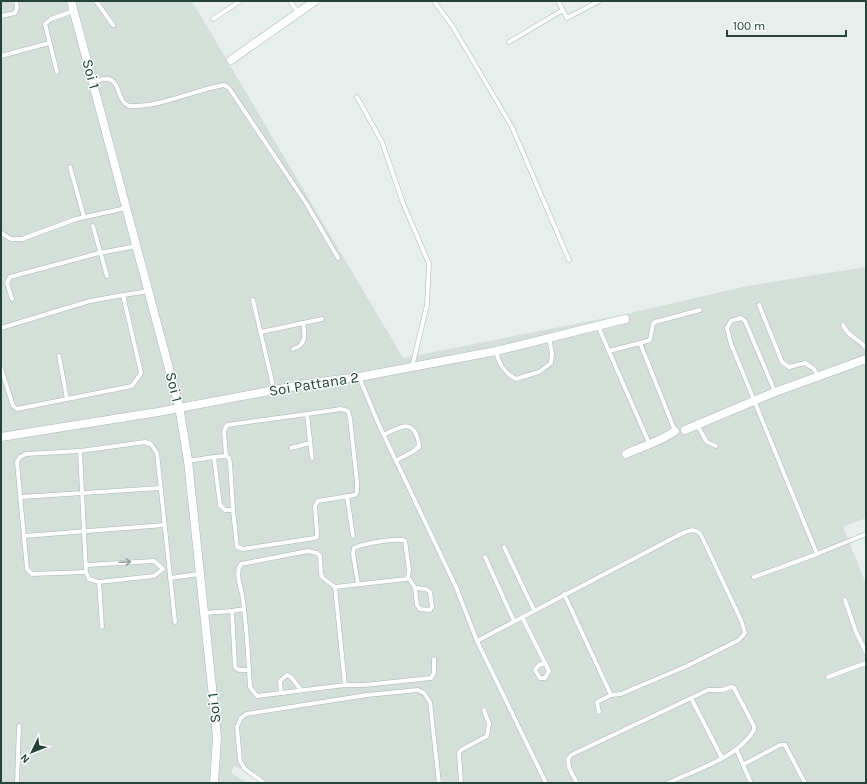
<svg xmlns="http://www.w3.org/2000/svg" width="867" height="784" viewBox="0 0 867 784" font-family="Karla,sans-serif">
<rect width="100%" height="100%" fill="#e6efeb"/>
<path fill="#d4dfda" d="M 1,1 L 192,1 L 403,358 L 631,313 L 747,286 L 866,267 L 866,518 L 843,527 L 866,584 L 866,783 L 264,783 L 234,765 L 231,773 L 248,783 L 1,783 Z"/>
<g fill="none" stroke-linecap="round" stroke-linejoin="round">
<g stroke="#a8b8b2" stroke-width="5">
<g id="lane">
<path d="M 96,1 L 113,25"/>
<path d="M 290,1 L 298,12"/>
<path d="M 434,1 L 453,27 L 512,127 L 569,260"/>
<path d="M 558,1 L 567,18 L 599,1"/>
<path d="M 1,16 L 15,13 L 17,8 L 16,1"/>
<path d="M 213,19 L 240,1"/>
<path d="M 509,42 L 563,10"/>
<path d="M 1,56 L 49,43"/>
<path d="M 57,72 L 45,24 L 51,19 L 73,11"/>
<path d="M 93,82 C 97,81 104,78 108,79 C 121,81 117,105 131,106 C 160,107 195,90 224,85 L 229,88 L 306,203 L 338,258"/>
<path d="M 357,97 L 382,142 L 403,203 L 429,264 L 427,305 L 412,367"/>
<path d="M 70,167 L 84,217"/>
<path d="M 93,226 L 107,276"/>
<path d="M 1,233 L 11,239 L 22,239 L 76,219 L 126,208"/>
<path d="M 123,295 L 143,292 L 148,289"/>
<path d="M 12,299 L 7,283 L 10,277 L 99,253 L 137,246"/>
<path d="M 253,300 L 274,390"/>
<path d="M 759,305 L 782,362 L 789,367 L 805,363 L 814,369 L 818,376"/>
<path d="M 843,325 C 847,336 859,339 866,348"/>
<path d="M 598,326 L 649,443"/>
<path d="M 1,328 L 90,301 L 123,295 L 141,373 L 132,386 L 17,409 L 13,406 L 1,368"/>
<path d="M 261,332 L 322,319"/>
<path d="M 640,343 L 650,340 L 653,324 L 655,322 L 700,310"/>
<path d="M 293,349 C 307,345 305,334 303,323"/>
<path d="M 496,351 C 498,362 505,374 516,379 L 539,372 L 551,363 L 552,353 L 549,338"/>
<path d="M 609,351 L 640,343 L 675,431"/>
<path d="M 59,356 L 67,399"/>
<path d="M 359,377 L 379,425 L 456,587 L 477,641 L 546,783"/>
<path d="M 775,392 L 745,321 L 741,318 L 731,321 L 727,328 L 731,344 L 817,554 L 866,534"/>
<path d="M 697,425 L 707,442 L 716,446"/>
<path d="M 385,434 C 395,430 409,419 416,434 C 418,439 419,442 419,447 L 412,452 L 397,460"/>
<path d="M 291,448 L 310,443"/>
<path d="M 80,451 L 86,572 L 89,579 L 99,582 L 154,576 L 163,569 L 154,561 L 87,565"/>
<path d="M 226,456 L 224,431 L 227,425 L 307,414 L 312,458"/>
<path d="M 226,456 L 229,458 L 230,463 L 233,510 L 225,510 L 220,505 L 214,457 Z"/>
<path d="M 188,461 L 214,457"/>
<path d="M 347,496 L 353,536"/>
<path d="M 21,497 L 161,488"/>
<path d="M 233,510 L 237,547 L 243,549 L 315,538 L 317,537 L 317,533 L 315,506 L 318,501 L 355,495 L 357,492 L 357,482 L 350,418 L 348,411 L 341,409 L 307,414"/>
<path d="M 24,536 L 164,525"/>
<path d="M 504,547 L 534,610"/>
<path d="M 485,557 L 514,621"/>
<path d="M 86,572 L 32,574 L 27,569 L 17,462 L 20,457 L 26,454 L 80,451 L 145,442 L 151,444 L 157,453 L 175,622"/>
<path d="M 408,577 L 415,588 L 417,605 L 420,609 L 430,610 L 432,607 L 430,592 L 426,589 L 415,588"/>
<path d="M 754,577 L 817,554"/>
<path d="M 170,578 L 199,574"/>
<path d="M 99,582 L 102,627"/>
<path d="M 335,587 L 406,579 L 408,577 L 409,570 L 405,541 C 398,537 362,544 354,548 L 353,554 L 358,584"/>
<path d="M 564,594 L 611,695 L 597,702 L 599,712"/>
<path d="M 845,600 L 856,632 L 866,652"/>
<path d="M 244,609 L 232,611 L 235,667 L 239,670 L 249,670"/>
<path d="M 204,613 L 232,611"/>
<path d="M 522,617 L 549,671 L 545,678 L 540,678 L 535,670 L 539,665 L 545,663"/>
<path d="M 477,641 L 677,536 C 686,532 694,526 701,535 L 741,620 L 745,633 L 739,640 L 687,666 L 621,694 L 611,695"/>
<path d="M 828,677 L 866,663"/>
<path d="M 345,685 L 335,587 L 323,578 L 321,574 L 320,556 L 317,553 L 308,551 L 241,564 C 235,572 240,585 242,594 C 247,625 248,656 250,687 L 257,696 L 345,685 L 364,685 L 431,678 L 434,673 L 434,659"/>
<path d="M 281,693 L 280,681 L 287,675 L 291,677 L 301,690"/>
<path d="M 691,698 L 722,758"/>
<path d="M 737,751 L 751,783"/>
<path d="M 744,764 L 780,745 L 785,745 L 805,783"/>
<path d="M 263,782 L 245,769 L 240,761 L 237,727 L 241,718 L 246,714 L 367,695 L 418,690 L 424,693 L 430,702 L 439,783"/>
<path d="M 17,783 L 19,726"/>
<path d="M 461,783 L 459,753 L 461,750 L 487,736 L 489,724 L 484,710"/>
<path d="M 577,783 L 569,768 L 568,759 L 571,755 L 708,690 L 722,690 L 731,687 L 734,688 L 754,726 L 754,730 C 738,758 697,769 668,783"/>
</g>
</g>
<g stroke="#a8b8b2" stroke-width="9">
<g id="street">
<path d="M 71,1 L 179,406 L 188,461 L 214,706 L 217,737 L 214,783"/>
<path d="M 231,60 L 315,1"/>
<path d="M 685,430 L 775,392 L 866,359"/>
<path d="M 1,437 L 158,412 L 312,383 L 359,377 L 496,351 L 625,319"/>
<path d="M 626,454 C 643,446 660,442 675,431"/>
</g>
</g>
<use href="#lane" stroke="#fff" stroke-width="4"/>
<use href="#street" stroke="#fff" stroke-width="8"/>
</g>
<defs><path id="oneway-shaft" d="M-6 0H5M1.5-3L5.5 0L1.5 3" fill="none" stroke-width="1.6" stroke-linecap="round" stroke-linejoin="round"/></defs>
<use stroke="#92a09c" href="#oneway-shaft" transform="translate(125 562) rotate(-3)"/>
<g text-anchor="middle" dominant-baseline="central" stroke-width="3" stroke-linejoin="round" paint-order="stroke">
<g font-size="15" fill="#24423a" stroke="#f7fbf9">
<text transform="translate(91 74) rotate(75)">Soi 1</text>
<text transform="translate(314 384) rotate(-9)">Soi Pattana 2</text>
<text transform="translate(174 387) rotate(76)">Soi 1</text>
<text transform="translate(214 708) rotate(-96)">Soi 1</text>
</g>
</g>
<rect width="867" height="784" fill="none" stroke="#24423a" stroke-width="4"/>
<g transform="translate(32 752) rotate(227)" stroke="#f7fbf9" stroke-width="3" paint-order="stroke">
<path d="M0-3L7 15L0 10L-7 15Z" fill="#24423a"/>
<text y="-6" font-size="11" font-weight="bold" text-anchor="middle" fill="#24423a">N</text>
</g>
<path d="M727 30v6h119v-6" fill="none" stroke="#24423a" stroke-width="2"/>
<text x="733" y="30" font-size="12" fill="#24423a" stroke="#f7fbf9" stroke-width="3" paint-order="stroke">100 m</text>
</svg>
